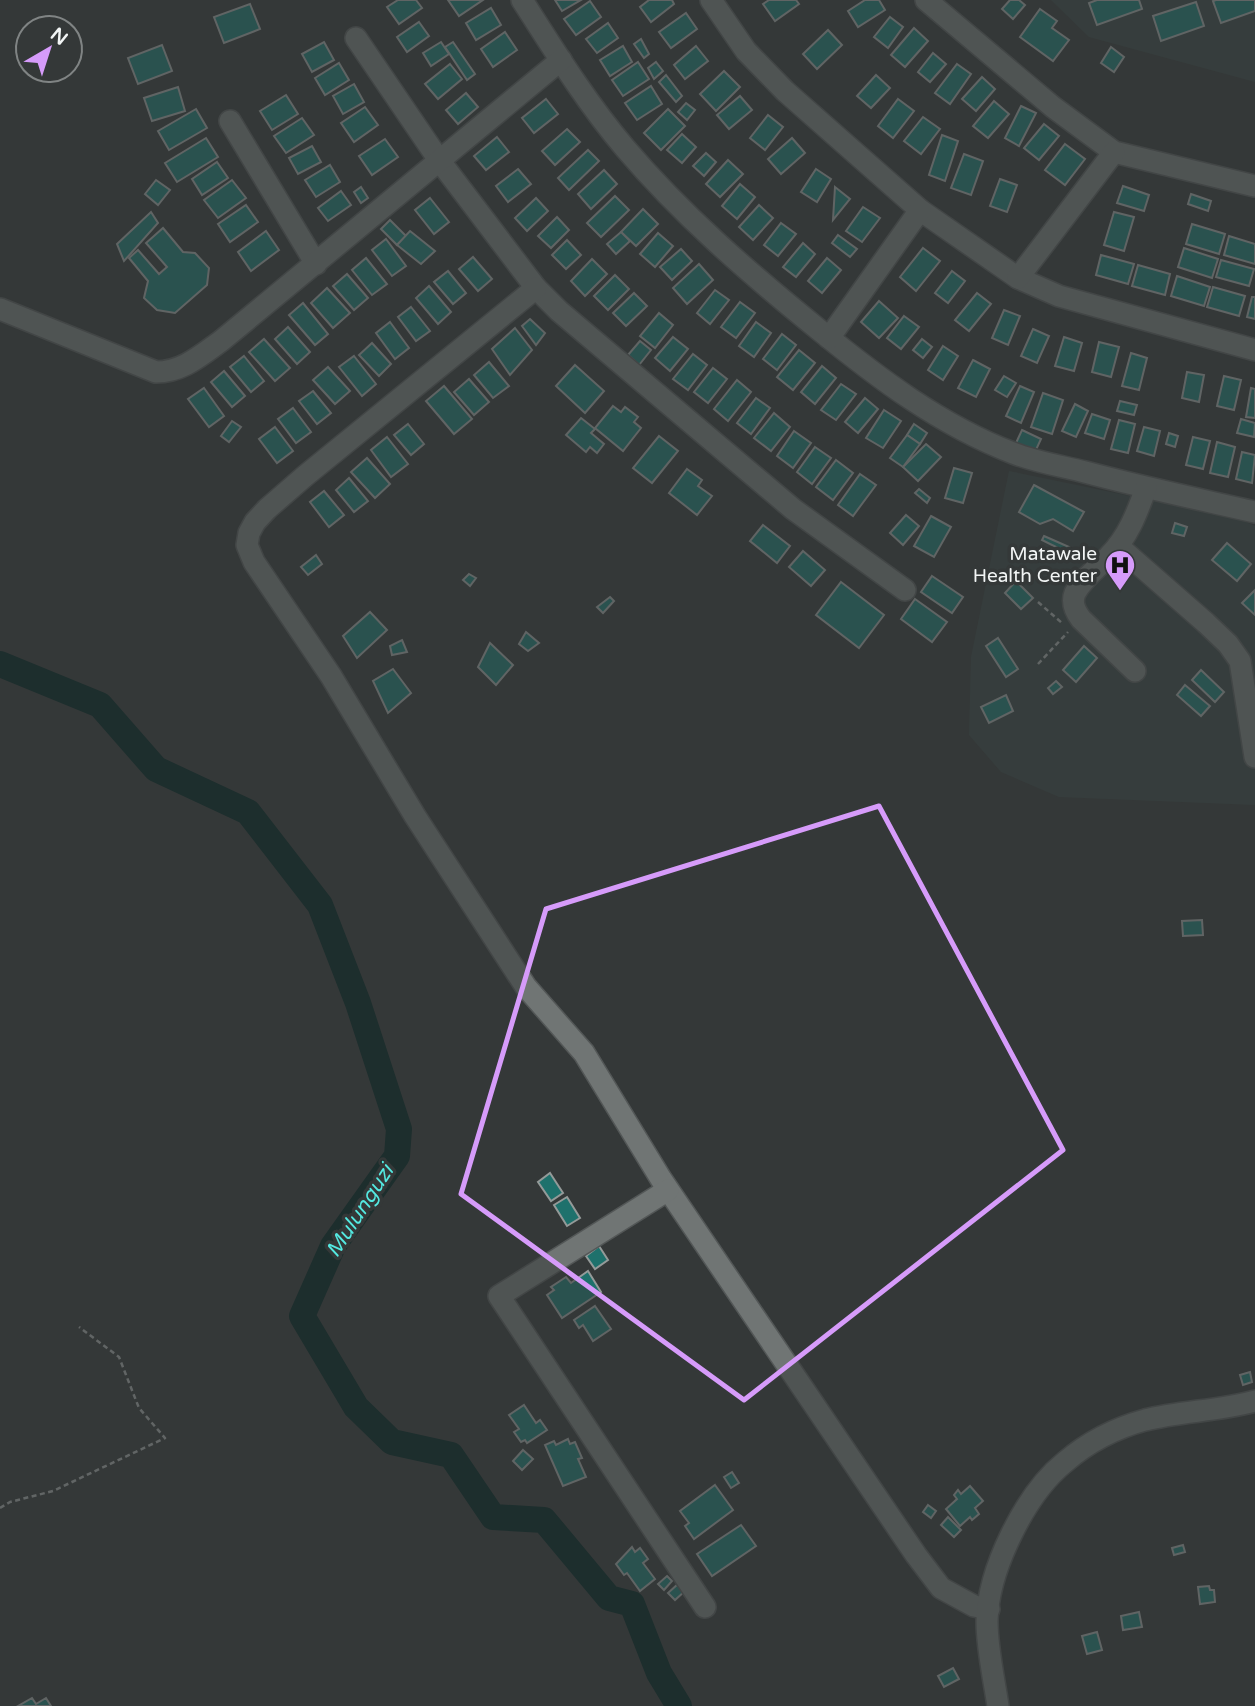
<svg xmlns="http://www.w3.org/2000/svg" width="1255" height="1706" viewBox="0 0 1255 1706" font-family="'Varela Round',sans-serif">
<rect width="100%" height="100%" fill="#343838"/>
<g fill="#384443">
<path d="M 1051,0 L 1255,0 L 1255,82 L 1089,37 Z"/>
<path d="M 1009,471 L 1237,518 L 1255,526 L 1255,805 L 1059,797 L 1001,772 L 969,735 L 971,657 Z"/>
</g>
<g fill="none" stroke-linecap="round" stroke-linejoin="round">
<path stroke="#012220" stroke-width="26" d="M 0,664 L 100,705 L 156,769 L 248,812 L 320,905 L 358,1003 L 399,1129 L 397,1156 L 333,1246 L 302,1316 L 356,1407 L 392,1442 L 451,1455 L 493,1517 L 544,1520 L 609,1598 L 632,1604 L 659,1673 L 679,1706"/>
</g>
<g fill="#1e716c" stroke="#949a99" stroke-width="2">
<path d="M 398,0 L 416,0 L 422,8 L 399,24 L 387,7 Z"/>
<path d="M 448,0 L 483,0 L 459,16 Z"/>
<path d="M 555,0 L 581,0 L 562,11 Z"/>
<path d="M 649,0 L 672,0 L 674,4 L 651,22 L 640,7 Z"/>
<path d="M 769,0 L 796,0 L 799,4 L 775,21 L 763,4 Z"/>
<path d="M 865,0 L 879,0 L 885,10 L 858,27 L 848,11 Z"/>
<path d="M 1010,0 L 1019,0 L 1025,5 L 1013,19 L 1002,9 Z"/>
<path d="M 1097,0 L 1139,0 L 1142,9 L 1097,25 L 1089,3 Z"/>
<path d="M 1216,0 L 1255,0 L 1255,11 L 1221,23 L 1213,1 Z"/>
<path d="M 590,1 L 601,17 L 576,35 L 564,19 Z"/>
<path d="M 1196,2 L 1204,26 L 1161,41 L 1153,16 Z"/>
<path d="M 250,4 L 260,29 L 224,43 L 214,17 Z"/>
<path d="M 491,8 L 501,25 L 476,40 L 466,23 Z"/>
<path d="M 1040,9 L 1057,21 L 1052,28 L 1069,40 L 1053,61 L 1020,37 Z"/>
<path d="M 686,13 L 697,29 L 671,48 L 659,32 Z"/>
<path d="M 890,17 L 903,27 L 888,48 L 874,37 Z"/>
<path d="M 419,22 L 429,36 L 407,52 L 397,37 Z"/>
<path d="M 608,23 L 618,38 L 597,53 L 586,39 Z"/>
<path d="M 914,28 L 928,41 L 905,67 L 891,55 Z"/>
<path d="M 828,30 L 842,45 L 817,69 L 803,54 Z"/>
<path d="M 505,32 L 517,50 L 493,67 L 481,49 Z"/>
<path d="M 641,39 L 649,54 L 644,58 L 634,44 Z"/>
<path d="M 324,42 L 334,60 L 312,72 L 302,54 Z"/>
<path d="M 441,42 L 449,54 L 431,66 L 423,53 Z"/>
<path d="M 453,42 L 475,74 L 467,80 L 445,47 Z"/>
<path d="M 162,45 L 172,71 L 138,84 L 128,58 Z"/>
<path d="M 623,46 L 632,62 L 610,76 L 600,60 Z"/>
<path d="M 696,46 L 708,61 L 685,79 L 674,65 Z"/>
<path d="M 1111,47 L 1124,57 L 1114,72 L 1101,63 Z"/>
<path d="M 933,53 L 946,64 L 930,82 L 918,72 Z"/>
<path d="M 638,62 L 649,79 L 623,96 L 612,80 Z"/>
<path d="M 656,62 L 663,71 L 654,79 L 648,68 Z"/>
<path d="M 339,63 L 349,80 L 325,95 L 315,78 Z"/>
<path d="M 450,64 L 462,79 L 438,99 L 425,84 Z"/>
<path d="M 957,64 L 971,74 L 950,104 L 935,93 Z"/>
<path d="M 724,71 L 740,87 L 716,111 L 700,94 Z"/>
<path d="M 666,75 L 682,96 L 676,102 L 659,82 Z"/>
<path d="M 876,75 L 890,88 L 871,108 L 857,96 Z"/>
<path d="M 982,77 L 995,89 L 976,111 L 962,99 Z"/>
<path d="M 354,84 L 364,102 L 343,114 L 333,96 Z"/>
<path d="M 651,86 L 662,104 L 637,120 L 625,103 Z"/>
<path d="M 178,87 L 185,111 L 152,121 L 144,98 Z"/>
<path d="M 466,93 L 478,107 L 458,124 L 446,110 Z"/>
<path d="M 286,95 L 298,114 L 272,130 L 260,111 Z"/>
<path d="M 740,96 L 752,110 L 729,129 L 717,115 Z"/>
<path d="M 546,99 L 558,114 L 534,133 L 522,118 Z"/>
<path d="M 898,99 L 914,111 L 893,138 L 878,126 Z"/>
<path d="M 994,101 L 1009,114 L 988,138 L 973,126 Z"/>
<path d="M 686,103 L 695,110 L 687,120 L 678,112 Z"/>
<path d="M 1021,106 L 1036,113 L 1019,146 L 1005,138 Z"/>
<path d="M 365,107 L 378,125 L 354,142 L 341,123 Z"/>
<path d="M 196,109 L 207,128 L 169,150 L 158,131 Z"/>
<path d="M 668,109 L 685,126 L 661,150 L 644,133 Z"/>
<path d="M 768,115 L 783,127 L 765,150 L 750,138 Z"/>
<path d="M 923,117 L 940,129 L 921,154 L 904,141 Z"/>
<path d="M 302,118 L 314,135 L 286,153 L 274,136 Z"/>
<path d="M 1044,124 L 1059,136 L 1039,160 L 1024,148 Z"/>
<path d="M 567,129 L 580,142 L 555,165 L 542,151 Z"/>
<path d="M 682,134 L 696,147 L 682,163 L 667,150 Z"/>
<path d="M 942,135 L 958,141 L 945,181 L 929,175 Z"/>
<path d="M 497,137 L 509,152 L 486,170 L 474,156 Z"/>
<path d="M 206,138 L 218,157 L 177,182 L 165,163 Z"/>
<path d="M 792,138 L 805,153 L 781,174 L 768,159 Z"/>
<path d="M 385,139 L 398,157 L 372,175 L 359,156 Z"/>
<path d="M 1065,144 L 1085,159 L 1065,185 L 1045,170 Z"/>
<path d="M 312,146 L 321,162 L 298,174 L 289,158 Z"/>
<path d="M 588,150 L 599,161 L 569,190 L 558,178 Z"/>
<path d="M 706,153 L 716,162 L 704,176 L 693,166 Z"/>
<path d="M 964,154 L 983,161 L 971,195 L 951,188 Z"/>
<path d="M 728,160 L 743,174 L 720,197 L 706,184 Z"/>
<path d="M 217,162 L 228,178 L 202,195 L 192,179 Z"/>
<path d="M 330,165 L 340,182 L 316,197 L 305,180 Z"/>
<path d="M 518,169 L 531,184 L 508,202 L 496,186 Z"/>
<path d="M 816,169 L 831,179 L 817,202 L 801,192 Z"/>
<path d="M 604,170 L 617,184 L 591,209 L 578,194 Z"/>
<path d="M 1000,179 L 1017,185 L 1007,212 L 990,206 Z"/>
<path d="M 156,180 L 170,190 L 158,205 L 145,194 Z"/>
<path d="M 232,180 L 246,198 L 218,218 L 204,200 Z"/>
<path d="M 740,184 L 755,197 L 737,219 L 722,206 Z"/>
<path d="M 1123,186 L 1149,195 L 1144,211 L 1117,203 Z"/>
<path d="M 361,187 L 368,198 L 361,203 L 354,192 Z"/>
<path d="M 835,187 L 850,199 L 833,220 Z"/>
<path d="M 341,191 L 351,205 L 328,221 L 318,208 Z"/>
<path d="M 1191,194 L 1211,201 L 1208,211 L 1188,204 Z"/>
<path d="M 615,196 L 629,210 L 601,237 L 587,223 Z"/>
<path d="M 430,198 L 449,222 L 434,234 L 415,210 Z"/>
<path d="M 536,198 L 548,211 L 527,231 L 515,218 Z"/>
<path d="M 246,205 L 258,222 L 230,242 L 218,224 Z"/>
<path d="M 759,205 L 773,218 L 753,240 L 739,227 Z"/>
<path d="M 863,207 L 880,218 L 862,242 L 846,231 Z"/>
<path d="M 643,209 L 658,224 L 636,246 L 621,232 Z"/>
<path d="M 151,212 L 158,223 L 124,261 L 117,244 Z"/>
<path d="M 1114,212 L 1134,217 L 1124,251 L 1104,245 Z"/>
<path d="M 557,217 L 569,230 L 551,248 L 538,236 Z"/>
<path d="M 390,220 L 406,236 L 397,245 L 381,229 Z"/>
<path d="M 781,223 L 796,234 L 778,256 L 764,245 Z"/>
<path d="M 1192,224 L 1225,234 L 1219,254 L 1186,244 Z"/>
<path d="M 163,228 L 183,252 L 195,253 L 209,268 L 207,285 L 175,313 L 157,310 L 144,298 L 148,281 L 129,258 L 138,250 L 159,274 L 167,267 L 146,243 Z"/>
<path d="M 266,231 L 279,250 L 251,271 L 238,252 Z"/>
<path d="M 410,231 L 435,251 L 421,264 L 397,245 Z"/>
<path d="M 621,232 L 630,241 L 616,254 L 607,244 Z"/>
<path d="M 658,233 L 673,246 L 655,267 L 640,254 Z"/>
<path d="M 838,235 L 857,249 L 850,257 L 832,243 Z"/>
<path d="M 1229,236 L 1255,244 L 1255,264 L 1224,255 Z"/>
<path d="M 386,239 L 406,266 L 392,276 L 372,250 Z"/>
<path d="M 567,240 L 581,255 L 566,269 L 552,255 Z"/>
<path d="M 803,243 L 815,254 L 796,277 L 783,267 Z"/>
<path d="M 923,248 L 940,261 L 916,291 L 900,277 Z"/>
<path d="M 1184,248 L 1218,259 L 1212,278 L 1178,267 Z"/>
<path d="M 681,249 L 692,261 L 672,280 L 660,267 Z"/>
<path d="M 1101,255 L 1134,264 L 1128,284 L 1096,275 Z"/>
<path d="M 473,257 L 492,279 L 478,291 L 459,269 Z"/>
<path d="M 366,258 L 387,284 L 372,295 L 352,270 Z"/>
<path d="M 827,258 L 841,270 L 822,293 L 808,281 Z"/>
<path d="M 592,259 L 607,274 L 585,296 L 571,281 Z"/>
<path d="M 1221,260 L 1254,269 L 1249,286 L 1216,277 Z"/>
<path d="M 699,264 L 713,280 L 687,304 L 673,288 Z"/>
<path d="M 1138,265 L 1170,274 L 1165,295 L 1132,286 Z"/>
<path d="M 448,271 L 466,293 L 453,304 L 434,282 Z"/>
<path d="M 952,271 L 965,281 L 948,303 L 935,293 Z"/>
<path d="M 347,274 L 368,298 L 354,310 L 333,286 Z"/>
<path d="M 615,275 L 629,289 L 608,310 L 594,296 Z"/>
<path d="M 1177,276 L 1210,287 L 1204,306 L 1171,296 Z"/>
<path d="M 429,286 L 451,312 L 438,324 L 416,298 Z"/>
<path d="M 1213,287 L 1245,296 L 1239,316 L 1207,307 Z"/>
<path d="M 327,288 L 350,313 L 333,328 L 311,303 Z"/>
<path d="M 715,290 L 729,300 L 710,324 L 697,313 Z"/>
<path d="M 634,293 L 647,306 L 626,326 L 613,313 Z"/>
<path d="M 977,293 L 991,304 L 969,331 L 955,320 Z"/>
<path d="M 1252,297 L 1255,297 L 1255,319 L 1247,317 Z"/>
<path d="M 879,301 L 898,318 L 879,338 L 861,322 Z"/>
<path d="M 740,302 L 755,313 L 736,338 L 721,327 Z"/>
<path d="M 303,303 L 328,334 L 315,345 L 289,315 Z"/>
<path d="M 411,307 L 430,331 L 416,341 L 398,317 Z"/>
<path d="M 1004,310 L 1020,316 L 1008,345 L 992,338 Z"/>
<path d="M 659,313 L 673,325 L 655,348 L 640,336 Z"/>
<path d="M 904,316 L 919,327 L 901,349 L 887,338 Z"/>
<path d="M 530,319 L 545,333 L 536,345 L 522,326 Z"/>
<path d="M 390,322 L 409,348 L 395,359 L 376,333 Z"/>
<path d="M 756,322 L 771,333 L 754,357 L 739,346 Z"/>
<path d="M 288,327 L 310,352 L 297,364 L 275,339 Z"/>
<path d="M 515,328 L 532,350 L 510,375 L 492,349 Z"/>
<path d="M 1033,329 L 1049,336 L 1037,363 L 1021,356 Z"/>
<path d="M 782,334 L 796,345 L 777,370 L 763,359 Z"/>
<path d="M 673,337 L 688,349 L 670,371 L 655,358 Z"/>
<path d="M 1064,337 L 1082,343 L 1074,371 L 1055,366 Z"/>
<path d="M 264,339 L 290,368 L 275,381 L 249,352 Z"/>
<path d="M 922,339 L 932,347 L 923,358 L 913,350 Z"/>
<path d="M 640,341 L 651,350 L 639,365 L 628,355 Z"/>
<path d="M 1099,342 L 1119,347 L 1111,377 L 1092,372 Z"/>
<path d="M 372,343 L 391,364 L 379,376 L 359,355 Z"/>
<path d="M 943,346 L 958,356 L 943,380 L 928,370 Z"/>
<path d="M 799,350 L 815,363 L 793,390 L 777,377 Z"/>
<path d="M 1131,353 L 1147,358 L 1139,390 L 1122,386 Z"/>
<path d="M 693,354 L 707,365 L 688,390 L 673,379 Z"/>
<path d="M 244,356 L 264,381 L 251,392 L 230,367 Z"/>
<path d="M 354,356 L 376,384 L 362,396 L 339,367 Z"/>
<path d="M 973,360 L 990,369 L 976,397 L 958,388 Z"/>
<path d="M 489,362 L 509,386 L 493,398 L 474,375 Z"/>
<path d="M 575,365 L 604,391 L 585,413 L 556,386 Z"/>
<path d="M 822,366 L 836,378 L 815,404 L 801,392 Z"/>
<path d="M 328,367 L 350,391 L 335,404 L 313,380 Z"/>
<path d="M 713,368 L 727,379 L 708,403 L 694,392 Z"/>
<path d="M 224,371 L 245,396 L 232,407 L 211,382 Z"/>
<path d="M 1187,372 L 1204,375 L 1199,402 L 1182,398 Z"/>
<path d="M 1004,376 L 1016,383 L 1007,397 L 995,390 Z"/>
<path d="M 1224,376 L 1241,380 L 1234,410 L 1217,406 Z"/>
<path d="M 469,379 L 489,402 L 474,415 L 454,392 Z"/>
<path d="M 737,380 L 751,392 L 728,421 L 714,409 Z"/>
<path d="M 841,384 L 856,394 L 836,420 L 821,410 Z"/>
<path d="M 444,386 L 472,419 L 454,434 L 426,401 Z"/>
<path d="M 1020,386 L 1034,392 L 1021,423 L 1006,416 Z"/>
<path d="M 204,388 L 224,416 L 209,427 L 188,399 Z"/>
<path d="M 1251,388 L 1255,389 L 1255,418 L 1246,417 Z"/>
<path d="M 313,391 L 331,413 L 317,424 L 299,401 Z"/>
<path d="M 1043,393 L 1063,400 L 1052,434 L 1031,427 Z"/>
<path d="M 756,398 L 770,408 L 751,434 L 737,423 Z"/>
<path d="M 865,398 L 878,409 L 858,433 L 845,422 Z"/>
<path d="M 1120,401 L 1137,405 L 1134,415 L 1117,411 Z"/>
<path d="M 1075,404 L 1088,411 L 1076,437 L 1062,431 Z"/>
<path d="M 613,406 L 621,412 L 625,407 L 638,417 L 634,422 L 641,428 L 623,451 L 595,428 Z"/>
<path d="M 293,408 L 311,432 L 296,443 L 278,419 Z"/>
<path d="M 884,410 L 901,421 L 883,448 L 866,438 Z"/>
<path d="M 774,413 L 790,427 L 771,451 L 754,438 Z"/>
<path d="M 1092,414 L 1110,420 L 1104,439 L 1085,433 Z"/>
<path d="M 581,418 L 595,429 L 591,433 L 604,444 L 597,453 L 590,447 L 586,452 L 566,435 Z"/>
<path d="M 1241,419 L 1255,423 L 1254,437 L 1237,433 Z"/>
<path d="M 1119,420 L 1135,424 L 1128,453 L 1111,449 Z"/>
<path d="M 232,421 L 241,427 L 229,442 L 221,436 Z"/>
<path d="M 408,424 L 424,444 L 411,455 L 394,435 Z"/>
<path d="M 914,424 L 927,433 L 920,444 L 907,435 Z"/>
<path d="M 275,427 L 293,451 L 277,463 L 259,439 Z"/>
<path d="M 1144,427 L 1160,431 L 1154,456 L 1137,451 Z"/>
<path d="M 1022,430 L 1041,439 L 1035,452 L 1016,443 Z"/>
<path d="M 794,431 L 811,443 L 793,468 L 777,456 Z"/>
<path d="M 1169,433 L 1178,436 L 1175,447 L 1166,444 Z"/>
<path d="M 907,435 L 920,444 L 903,467 L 890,458 Z"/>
<path d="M 659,436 L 678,451 L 652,483 L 633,468 Z"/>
<path d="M 387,437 L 408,464 L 391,477 L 371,450 Z"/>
<path d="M 1193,437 L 1210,441 L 1203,469 L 1186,465 Z"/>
<path d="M 1217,442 L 1235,447 L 1228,477 L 1210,473 Z"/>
<path d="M 926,444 L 941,457 L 918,481 L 903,467 Z"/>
<path d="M 815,447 L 831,458 L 812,484 L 797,472 Z"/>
<path d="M 1242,452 L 1255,455 L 1252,483 L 1236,479 Z"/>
<path d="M 367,458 L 390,484 L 375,498 L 351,472 Z"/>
<path d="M 836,460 L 853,473 L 833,500 L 816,487 Z"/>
<path d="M 954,468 L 972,473 L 963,503 L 945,498 Z"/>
<path d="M 687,469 L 702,480 L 698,486 L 712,496 L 697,515 L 669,493 Z"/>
<path d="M 860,474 L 876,485 L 853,516 L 838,505 Z"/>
<path d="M 349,478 L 368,501 L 354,512 L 336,490 Z"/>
<path d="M 1034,485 L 1084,512 L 1073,531 L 1053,519 L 1040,524 L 1019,512 Z"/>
<path d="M 919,489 L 930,498 L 927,503 L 915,493 Z"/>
<path d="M 324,491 L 344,515 L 329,527 L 310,502 Z"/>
<path d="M 906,515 L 919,526 L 903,545 L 890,533 Z"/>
<path d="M 931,516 L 951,527 L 934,557 L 914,546 Z"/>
<path d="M 1175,523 L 1187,527 L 1184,536 L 1172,533 Z"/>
<path d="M 763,525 L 790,546 L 777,563 L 750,541 Z"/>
<path d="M 1044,536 L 1069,547 L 1066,552 L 1042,540 Z"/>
<path d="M 1227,543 L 1251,564 L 1237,581 L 1212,560 Z"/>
<path d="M 803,551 L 825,570 L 811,586 L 789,567 Z"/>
<path d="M 316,555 L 322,564 L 308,575 L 301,567 Z"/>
<path d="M 469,574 L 476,578 L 470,586 L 463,580 Z"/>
<path d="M 932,576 L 963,597 L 952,613 L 921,592 Z"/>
<path d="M 1016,581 L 1033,598 L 1021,609 L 1005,593 Z"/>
<path d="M 841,582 L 884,615 L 859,648 L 816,615 Z"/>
<path d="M 1255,590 L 1255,615 L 1242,603 Z"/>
<path d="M 610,597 L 614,601 L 603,613 L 597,607 Z"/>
<path d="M 915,599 L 947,622 L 932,642 L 901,619 Z"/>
<path d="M 370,612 L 387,630 L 357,658 L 343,636 Z"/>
<path d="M 526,632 L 539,643 L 528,651 L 519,644 Z"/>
<path d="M 998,638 L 1018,669 L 1006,677 L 986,646 Z"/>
<path d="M 402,640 L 407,652 L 392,655 L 390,646 Z"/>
<path d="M 490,643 L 513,665 L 496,685 L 478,667 Z"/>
<path d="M 1084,646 L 1097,658 L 1076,682 L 1063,670 Z"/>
<path d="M 393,669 L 411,693 L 388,713 L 373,681 Z"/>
<path d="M 1201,670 L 1224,692 L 1215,702 L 1192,680 Z"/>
<path d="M 1056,681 L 1062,687 L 1053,694 L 1048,688 Z"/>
<path d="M 1185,685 L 1210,706 L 1201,716 L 1177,695 Z"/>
<path d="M 1006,695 L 1013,711 L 989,723 L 981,707 Z"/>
<path d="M 1202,920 L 1203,935 L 1183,936 L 1182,921 Z"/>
<path d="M 550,1173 L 563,1193 L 551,1201 L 538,1182 Z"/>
<path d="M 567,1197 L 580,1218 L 567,1226 L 554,1205 Z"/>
<path d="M 599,1246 L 608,1260 L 595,1269 L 586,1256 Z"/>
<path d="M 588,1271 L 601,1292 L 562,1318 L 547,1295 L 554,1290 L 551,1287 L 566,1277 L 571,1283 Z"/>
<path d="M 595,1306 L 611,1329 L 593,1341 L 583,1325 L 579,1328 L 574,1320 Z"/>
<path d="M 1250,1372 L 1252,1382 L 1243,1385 L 1240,1375 Z"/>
<path d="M 524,1405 L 536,1423 L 540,1420 L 547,1430 L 527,1443 L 525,1440 L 521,1442 L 514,1432 L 519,1429 L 509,1415 Z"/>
<path d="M 568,1439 L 570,1444 L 575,1442 L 582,1458 L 578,1459 L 586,1477 L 563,1486 L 545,1445 L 554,1441 L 556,1445 Z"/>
<path d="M 523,1450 L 533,1459 L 522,1470 L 513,1461 Z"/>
<path d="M 732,1472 L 739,1483 L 731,1488 L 724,1477 Z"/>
<path d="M 715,1485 L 733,1510 L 694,1539 L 685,1526 L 689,1523 L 680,1511 Z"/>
<path d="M 970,1486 L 983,1501 L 975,1508 L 979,1514 L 972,1520 L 970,1517 L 960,1526 L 946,1509 L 957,1499 L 954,1495 L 958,1490 L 961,1494 Z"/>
<path d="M 928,1505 L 936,1511 L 931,1518 L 923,1512 Z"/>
<path d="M 948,1517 L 961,1530 L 954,1537 L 941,1525 Z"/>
<path d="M 741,1525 L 756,1546 L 712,1576 L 697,1554 Z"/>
<path d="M 1183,1545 L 1185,1552 L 1174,1555 L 1172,1548 Z"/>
<path d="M 632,1547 L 635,1552 L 640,1548 L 648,1559 L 643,1563 L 655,1579 L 640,1591 L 627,1573 L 624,1575 L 616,1564 Z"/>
<path d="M 667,1576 L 672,1581 L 664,1590 L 658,1584 Z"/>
<path d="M 678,1584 L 685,1591 L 675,1600 L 668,1593 Z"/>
<path d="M 1209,1586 L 1210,1590 L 1214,1590 L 1215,1602 L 1200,1604 L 1198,1587 Z"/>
<path d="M 1139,1612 L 1142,1627 L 1123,1630 L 1121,1616 Z"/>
<path d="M 1097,1632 L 1102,1650 L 1087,1654 L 1082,1636 Z"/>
<path d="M 953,1668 L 959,1679 L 944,1687 L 938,1676 Z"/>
<path d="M 32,1698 L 36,1704 L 46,1698 L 51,1706 L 18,1706 Z"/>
</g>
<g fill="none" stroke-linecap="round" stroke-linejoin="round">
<g stroke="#535757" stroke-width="24">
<g id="minor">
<path d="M 522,0 C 554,50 586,102 625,148 C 682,215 749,273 818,329 C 878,378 940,425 1013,453 C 1036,462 1061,466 1085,472 C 1141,487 1198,499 1255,512"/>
<path d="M 711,0 L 746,51 L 785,91 L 920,210 L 1018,278 L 1059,296 L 1255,350"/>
<path d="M 926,0 L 1053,107 L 1114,152 L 1255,186"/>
<path d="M 356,38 L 439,160 L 536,288 L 559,311 L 793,509 L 905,590"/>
<path d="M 230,121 L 316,264"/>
<path d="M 1018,278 L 1114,152"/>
<path d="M 536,288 L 305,476 L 267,509 L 255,522 L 249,533 L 247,545 L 254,562 L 331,676 L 415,816 L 526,987 L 584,1053 L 661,1179 L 916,1555 L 941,1588 L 974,1606 L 989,1609"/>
<path d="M 0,309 L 156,372 C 182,372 200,356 221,341 L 561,60"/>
<path d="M 829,338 L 920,210"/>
<path d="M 1118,546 L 1206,623 L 1228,644 L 1240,661 L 1255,757"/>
<path d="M 1135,671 L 1081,619 C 1075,611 1071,603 1075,593 C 1083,578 1098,568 1109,556 C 1128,537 1137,513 1146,488"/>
<path d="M 668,1190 L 499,1296 L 705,1607"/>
<path d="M 998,1706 C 994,1679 987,1649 987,1621 C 988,1570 1025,1494 1065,1462 C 1087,1443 1116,1428 1145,1420 C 1181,1411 1219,1411 1255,1401"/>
</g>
</g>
<g stroke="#989c9c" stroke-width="2.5" stroke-dasharray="5 3.5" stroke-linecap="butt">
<path d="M 1038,602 L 1062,623"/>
<path d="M 1038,664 L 1068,632"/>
<path d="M 0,1508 L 10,1502 L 53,1491 L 165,1438 L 139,1408 L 119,1357 L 79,1327"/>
</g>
<use href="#minor" stroke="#707574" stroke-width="21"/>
</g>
<path d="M0 0H1255V1706H0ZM 879,806 L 1063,1150 L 744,1400 L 461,1194 L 546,909 Z" fill="#343838" fill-opacity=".55" fill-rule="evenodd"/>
<path fill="none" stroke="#d69bfa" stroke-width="5" stroke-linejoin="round" d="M 879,806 L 1063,1150 L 744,1400 L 461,1194 L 546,909 Z"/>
<defs>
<g id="hospital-pin" transform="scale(1.575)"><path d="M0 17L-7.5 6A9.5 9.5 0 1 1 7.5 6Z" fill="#d69bfa" stroke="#343838"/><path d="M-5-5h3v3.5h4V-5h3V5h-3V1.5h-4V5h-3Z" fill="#111"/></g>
</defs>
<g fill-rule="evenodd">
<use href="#hospital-pin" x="1120" y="565"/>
</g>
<g text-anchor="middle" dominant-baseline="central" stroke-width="7" stroke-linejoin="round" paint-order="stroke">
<g font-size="19" fill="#f2f5f5" stroke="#343838" text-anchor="end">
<text x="1097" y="554">Matawale<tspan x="1097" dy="22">Health Center</tspan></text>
</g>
<g font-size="21" font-style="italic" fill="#54e9e1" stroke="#343838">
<text transform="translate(360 1211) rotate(-57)">Mulunguzi</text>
</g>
</g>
<g transform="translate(49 49) rotate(39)"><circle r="33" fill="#343838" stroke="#808484" stroke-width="2"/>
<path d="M0-5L12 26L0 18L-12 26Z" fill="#d69bfa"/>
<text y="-10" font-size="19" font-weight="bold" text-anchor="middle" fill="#f2f5f5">N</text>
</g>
</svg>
